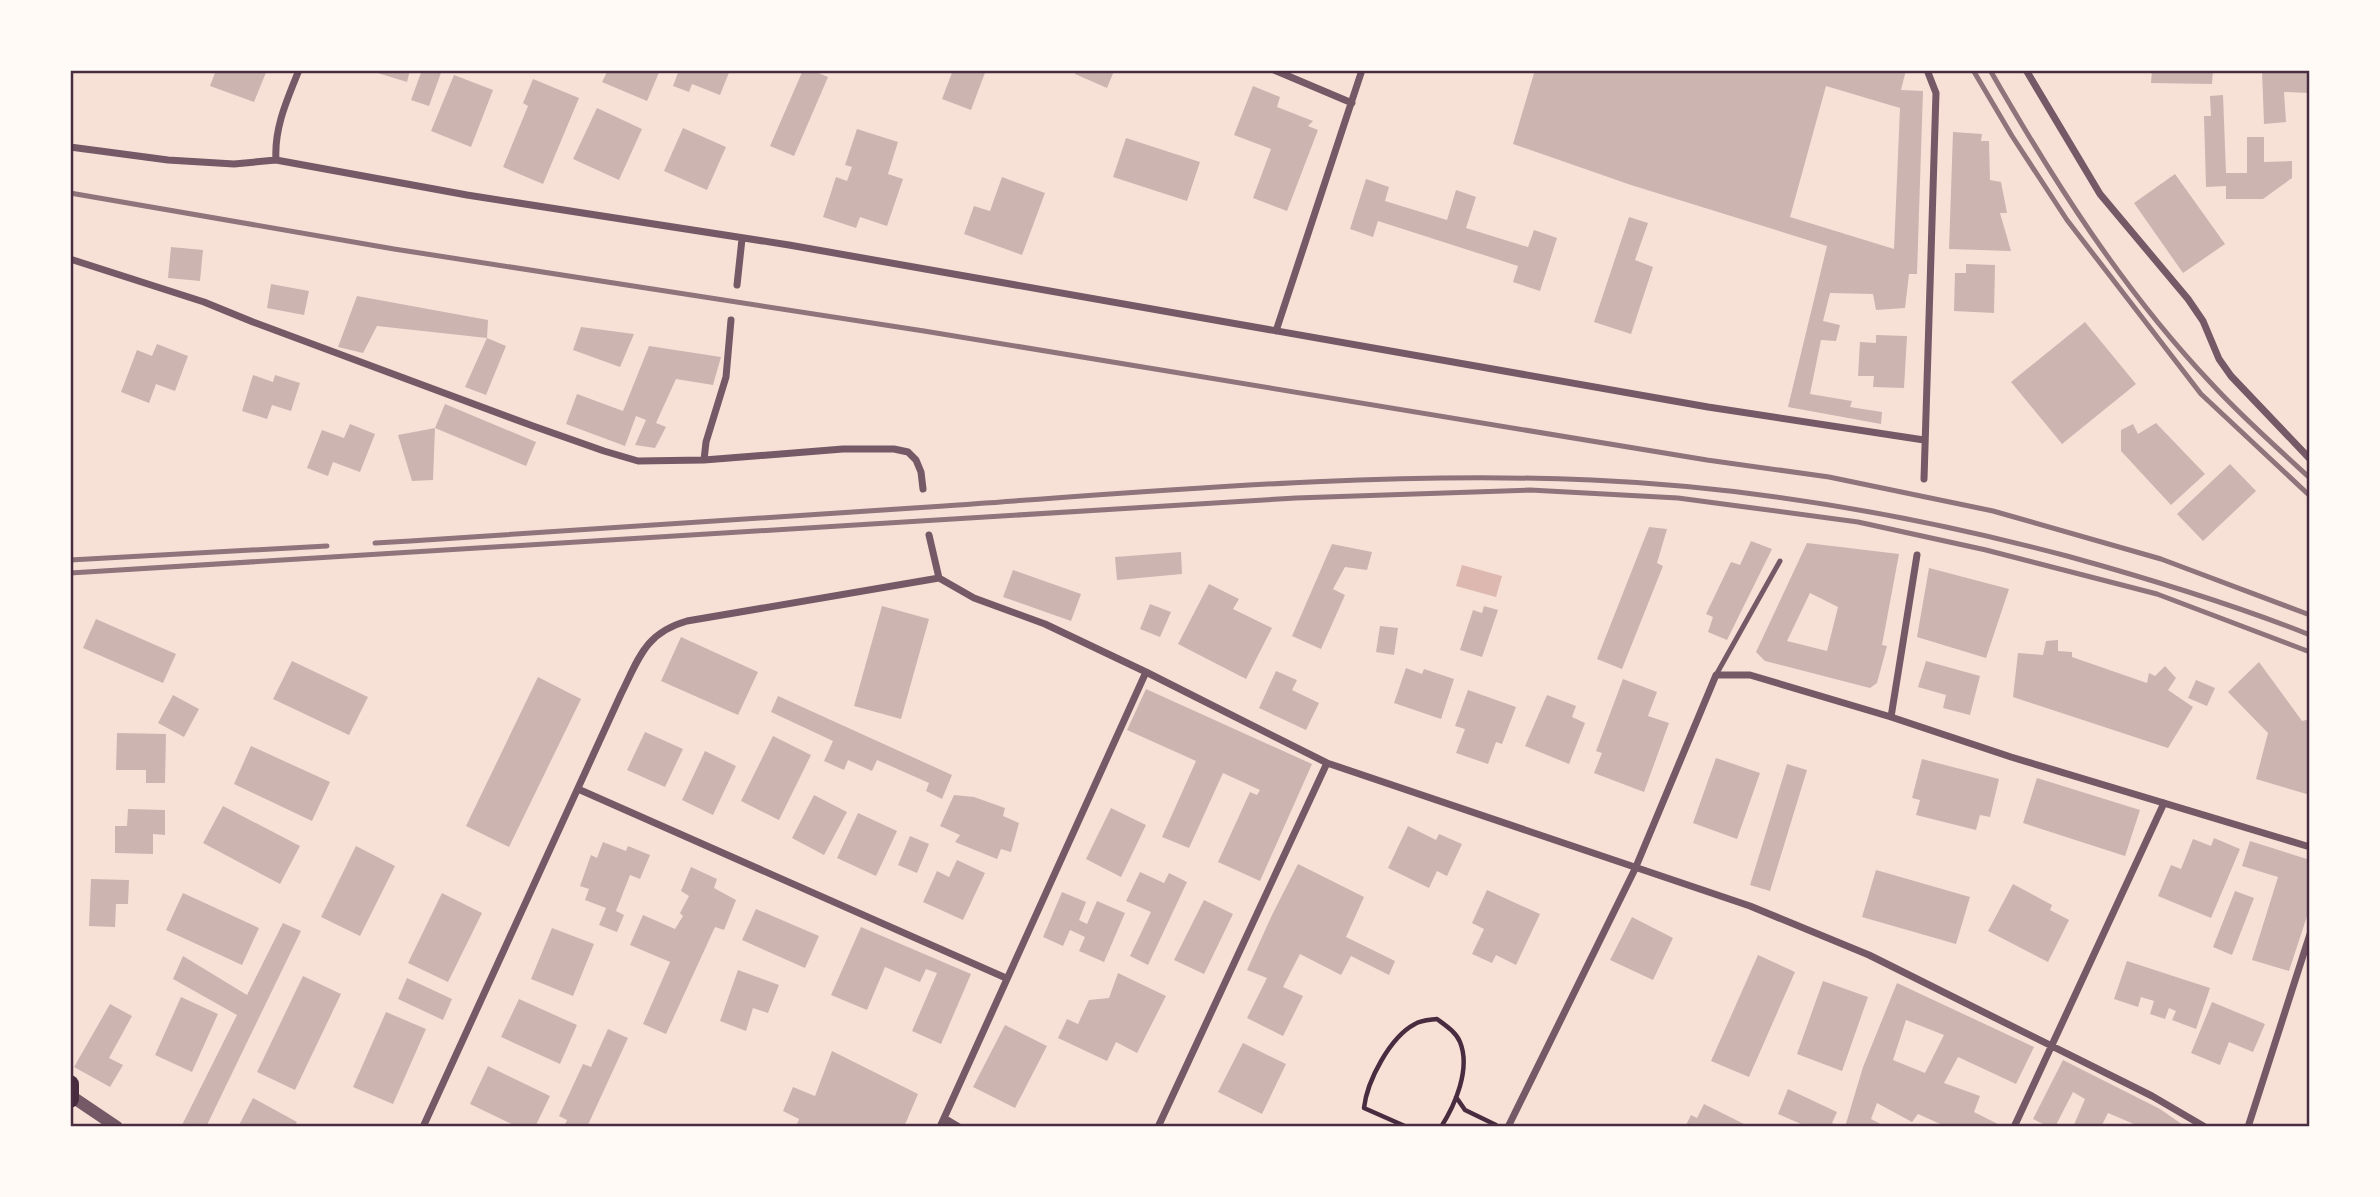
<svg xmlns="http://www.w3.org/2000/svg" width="2380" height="1197" font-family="Rubik,sans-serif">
  <rect width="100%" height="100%" fill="#f7e1d7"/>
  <path fill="#dcb8b0" d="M1462,565L1502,576L1496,597L1456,586Z"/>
  <path fill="#ccb4b1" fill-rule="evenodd" d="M216,70H267L254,102L210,86Z
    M368,70H410L407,82Z
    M422,70H442L429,106L411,100Z
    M608,70H660L647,101L602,82Z
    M679,70H730L720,95L692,84L689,92L673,86Z
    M803,70H811L828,77L794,156L770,146Z
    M953,70H986L971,110L942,99Z
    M1076,70H1112L1114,71L1107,88L1075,74Z
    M1535,70H1906L1901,90L1923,91L1917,274H1909L1905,308L1876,310L1873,294L1830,293L1823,321L1840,325L1836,341L1821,340L1810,394L1852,401L1850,407L1882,412L1881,424L1788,407L1827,246L1631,185L1513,144ZM1826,86L1900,108L1894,249L1790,217Z
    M2152,70H2213L2212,84L2151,83Z
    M2262,70H2310V93L2284,92L2286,122L2264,124Z
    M454,75L493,90L471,147L431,131Z
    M533,79L579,98L543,184L503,167L528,106L523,103Z
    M1253,86L1280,97L1277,107L1313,121L1308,126L1318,130L1287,211L1253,198L1271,149L1234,135Z
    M2223,95L2226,173H2247V137H2264V162L2292,161V178L2263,199H2226V186L2206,187L2204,116H2211L2210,96Z
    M597,108L642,129L619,180L573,159Z
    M683,128L726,147L707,190L664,171Z
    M857,129L898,142L888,174L903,179L887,226L860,217L856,228L823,217L836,177L847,181L852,167L845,165Z
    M1953,132L1982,134L1981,141H1989L1990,180L2001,182L2007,213H2000L2011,251L1949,249Z
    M1126,138L1200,162L1187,201L1113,177Z
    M2175,174L2225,244L2183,273L2134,203Z
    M1002,177L1045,193L1022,255L964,234L974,206L990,211Z
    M1366,179L1389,187L1385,201L1447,220L1456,190L1476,197L1466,228L1528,247L1534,230L1557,238L1540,291L1513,282L1518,266L1378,221L1373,237L1350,229Z
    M1629,217L1648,223L1635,260L1653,267L1631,334L1594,322Z
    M171,247L203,250L200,281L168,278Z
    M1966,264L1995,265L1994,313L1954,311L1955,273H1966Z
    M271,284L309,291L304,315L267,308Z
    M357,296L488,320L487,338L377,326L363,353L338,347Z
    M2085,322L2136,384L2062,444L2011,382Z
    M581,327L634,334L620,367L573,350Z
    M1876,335L1907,336L1904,388L1873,387L1874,376H1858L1860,342L1876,343Z
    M487,338L506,346L486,395L465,387Z
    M157,344L188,356L175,391L156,384L149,403L121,392L137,350L152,356Z
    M649,346L721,357L713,385L676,379L656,423L666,427L655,448L635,445L646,420L636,416L625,446L566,424L577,394L623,411Z
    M253,375L273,382L275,375L300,383L291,411L272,405L267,419L242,411Z
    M445,404L536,442L526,466L435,428Z
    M2156,423L2205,474L2171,505L2121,451V430L2133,424L2138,434Z
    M350,424L375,434L360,472L333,462L328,476L307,468L322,430L344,438Z
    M435,428L433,480L412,481L398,435Z
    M2230,464L2256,491L2203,541L2177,514Z
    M1649,527L1667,529L1657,563L1663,566L1622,669L1597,659Z
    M1751,541L1772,549L1727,640L1708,632L1713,617L1706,614L1731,562L1740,565Z
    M1807,543L1899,554L1882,645L1887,646L1877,683L1870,688L1765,661L1756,652ZM1810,593L1838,607L1827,651L1787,641Z
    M1332,544L1372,552L1367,570L1345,567L1333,589L1345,595L1321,649L1292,636Z
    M1181,552L1182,574L1117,580L1115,557Z
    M1929,568L2009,589L1986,658L1917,637Z
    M1013,570L1081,594L1071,621L1003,597Z
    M1209,584L1239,599L1233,609L1272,628L1246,679L1178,644Z
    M1150,604L1171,612L1160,637L1140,629Z
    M882,606L929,619L901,719L854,706Z
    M1484,606L1498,610L1482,657L1460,650L1473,610L1482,613Z
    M96,619L176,654L163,683L83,648Z
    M1380,626L1398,628L1394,655L1376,652Z
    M681,637L758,672L738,715L661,681Z
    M2058,640V651L2072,652V657L2147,683L2149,673L2155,676L2165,666L2176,678L2168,690L2193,707L2168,748L2013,697L2018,653L2043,655L2046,641Z
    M292,661L368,697L349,735L273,699Z
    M1926,661L1980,676L1970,715L1943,708L1946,695L1918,687Z
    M2259,662L2302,721L2310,719V795L2256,779L2268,733L2228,692Z
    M1406,668L1422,674L1424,669L1454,679L1441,719L1394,703Z
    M1276,671L1297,680L1292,690L1319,703L1306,730L1259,708Z
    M538,677L581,699L509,847L466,826Z
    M1623,679L1657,692L1648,716L1669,723L1644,792L1594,773L1602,753L1596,751Z
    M2196,680L2215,688L2207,706L2188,698Z
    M1146,689L1312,764L1260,881L1218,862L1250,792L1257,795L1260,790L1223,773L1189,848L1162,837L1196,761L1127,730Z
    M1468,690L1516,707L1502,744L1496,742L1488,764L1456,753L1465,729L1455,726Z
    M173,695L199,709L184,737L158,723Z
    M1547,695L1576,706L1572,717L1585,723L1569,764L1525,746Z
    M778,696L952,775L942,799L926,791L929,783L877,760L872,771L848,760L844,770L824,761L833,741L771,712Z
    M645,732L683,749L665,787L627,770Z
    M117,733L166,734L165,783H146V770H116Z
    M773,736L811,755L779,820L741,801Z
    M251,746L330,782L312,821L234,784Z
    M705,751L736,766L713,815L682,800Z
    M1716,758L1760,773L1737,839L1693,823Z
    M1922,759L1999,779L1990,817L1980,815L1976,830L1916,815L1920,800L1912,798Z
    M1787,764L1807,770L1770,891L1750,885Z
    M2037,778L2140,810L2125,856L2023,823Z
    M814,795L847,812L824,855L792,838Z
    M954,795L974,797L1005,808L1003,816L1019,823L1011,852L1001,849L997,859L955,842L960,835L940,826Z
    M223,806L300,846L280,884L203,843Z
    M1111,808L1146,825L1121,877L1086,859Z
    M128,809L165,810V835L153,834V854L115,853V826H127Z
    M858,813L897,831L876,876L837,858Z
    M1408,826L1436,840L1439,834L1462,844L1447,876L1437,871L1429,888L1388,868Z
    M910,836L929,844L917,873L898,865Z
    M2214,838L2240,849L2211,918L2158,896L2171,865L2181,869L2193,839L2211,846Z
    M2250,841L2310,860V907L2289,971L2252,960L2278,877L2242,866Z
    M603,842L626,851L628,846L650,855L640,879L630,875L616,911L624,915L617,932L599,925L606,908L585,900L589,889L580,886L591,855L597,858Z
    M356,846L395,866L360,936L321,917Z
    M957,860L985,873L963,920L923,902L937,871L949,877Z
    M1298,864L1364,897L1346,937L1395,961L1389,975L1351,956L1341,975L1300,954L1283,987L1303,996L1283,1036L1247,1018L1267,978L1247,970L1272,915Z
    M691,867L717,879L714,888L736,900L724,930L715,927L666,1034L643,1024L670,962L630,945L643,915L675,929L683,916L680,913L689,896L681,891Z
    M1876,870L1970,897L1956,944L1862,917Z
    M1140,872L1164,883L1169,873L1187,882L1148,965L1130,956L1151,912L1126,901Z
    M91,879L129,880L128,904H116L115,927L89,926Z
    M2013,884L2052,905L2050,910L2069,920L2048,962L1988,931Z
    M1487,890L1540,914L1516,965L1496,955L1492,963L1472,954L1484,929L1472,923Z
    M2235,891L2254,898L2232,955L2213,947Z
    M1062,892L1086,902L1079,920L1087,924L1097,901L1125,913L1104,962L1079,951L1085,937L1070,930L1063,946L1043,937Z
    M183,893L259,928L242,965L166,930Z
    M442,893L482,913L448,982L408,963Z
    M1204,900L1233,914L1204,974L1174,960Z
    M756,909L819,936L805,968L742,940Z
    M1632,917L1673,938L1653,980L1610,960Z
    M283,923L301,931L206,1127H181L237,1015L173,979L183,956L247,995Z
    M861,927L971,974L941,1044L912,1031L937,973L926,969L920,982L885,967L867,1010L831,995Z
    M552,928L594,944L573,996L531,979Z
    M1758,955L1795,972L1749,1077L1711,1061Z
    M2127,961L2210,988L2196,1029L2172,1020L2176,1011L2169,1008L2165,1019L2150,1014L2154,1001L2141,997L2138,1007L2114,999Z
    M738,970L779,985L768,1013L753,1008L746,1031L720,1021Z
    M1118,973L1166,996L1137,1053L1116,1042L1107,1061L1058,1038L1067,1019L1078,1024L1089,1000L1109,998Z
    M303,976L341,994L295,1090L257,1072Z
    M407,978L452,999L443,1020L398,999Z
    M1823,981L1868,997L1842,1071L1797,1054Z
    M1897,983L2034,1047L2016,1084L1958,1057L1944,1083L1980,1096L1974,1112L1998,1124L1996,1127H1947L1918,1114L1912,1122L1877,1103L1871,1119L1886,1127H1845L1863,1067ZM1906,1020L1944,1035L1925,1073L1893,1060Z
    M181,997L218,1014L192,1072L155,1055Z
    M519,999L577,1025L560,1064L501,1037Z
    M2212,1002L2265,1024L2253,1052L2229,1042L2220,1065L2191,1053Z
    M110,1004L132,1016L109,1058L123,1065L110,1087L74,1067Z
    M386,1012L426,1029L393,1104L353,1087Z
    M1005,1025L1047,1046L1015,1108L973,1087Z
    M608,1029L628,1038L587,1127H564L567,1120L559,1116L583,1064L591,1067Z
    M1243,1043L1286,1064L1262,1114L1218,1092Z
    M832,1051L918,1094L904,1127H796L799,1119L783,1111L793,1087L815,1096Z
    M2063,1060L2160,1109L2186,1127H2141L2108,1113L2101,1127H2073L2085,1099L2073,1092L2055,1127H2049L2033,1119Z
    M488,1066L550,1096L535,1127H518L470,1104Z
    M1788,1089L1837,1112L1832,1123L1840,1127H1808L1778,1114Z
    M253,1098L297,1122L294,1127H238Z
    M1704,1104L1750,1127H1685L1691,1115L1697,1118Z"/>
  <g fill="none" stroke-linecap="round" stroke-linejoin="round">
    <path stroke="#4a2c40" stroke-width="4.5" d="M1456,1097L1465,1110L1496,1125
      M1407,1127L1364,1108C1367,1081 1390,1037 1415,1024C1421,1020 1430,1020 1437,1019C1445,1025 1456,1032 1460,1042C1471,1069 1455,1105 1441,1127"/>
    <path stroke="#755966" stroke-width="5" d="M1716,675L1780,561"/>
    <path stroke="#755966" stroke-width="7" d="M1274,70L1352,103
      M2026,70L2100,194L2188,299L2203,321L2219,359L2231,376L2310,459
      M70,147L168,160L234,164L276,160L467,195L789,245L1708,407L1924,440
      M276,160C274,128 287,100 299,70
      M70,259L204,302L253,322L533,426L604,451L638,461L704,460L843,449H894L908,452L916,460L921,472L923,489
      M737,285L742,239
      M1276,331L1362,70
      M704,460L706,442L726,377L731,320
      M1924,479L1936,93L1927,70
      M929,535L939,578
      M1891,717L1917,555
      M578,789L1006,978
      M944,1118L959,1127
      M423,1127L621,694C639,658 645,633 687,621L939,578L974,598L1045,624L1146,672L1327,763L1750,906L1869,955L2152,1096L2205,1127
      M940,1127L1146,672
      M1158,1127L1327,763
      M1508,1127L1635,869L1716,675H1750L1891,717L2011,757L2310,847
      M2014,1127L2164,803
      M2248,1127L2310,934"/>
    <path stroke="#755966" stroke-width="12" d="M71,1096L117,1127"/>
    <path stroke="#4a2c40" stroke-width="18" d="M70,1084V1099"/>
    <path stroke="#8f747c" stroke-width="5" d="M1973,70L2012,136L2067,220L2201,394L2310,496
      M1990,70C2053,180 2123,290 2210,382C2241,416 2276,447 2310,478
      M70,193L394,249L924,331L1707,460L1829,477L1993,511L2161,559L2310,615
      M375,543C565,532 755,520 944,506C1160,491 1377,471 1592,480C1753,487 1912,515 2067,556C2150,579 2230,603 2310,635
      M70,560L327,546
      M70,573L1296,498L1530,490L1678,498L1858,522L1986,550L2157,594L2310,652"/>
  </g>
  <rect width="2380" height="1197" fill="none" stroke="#fffaf5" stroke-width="144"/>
  <rect x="72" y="72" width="2236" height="1053" fill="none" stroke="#4a2c40" stroke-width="2.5"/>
</svg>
